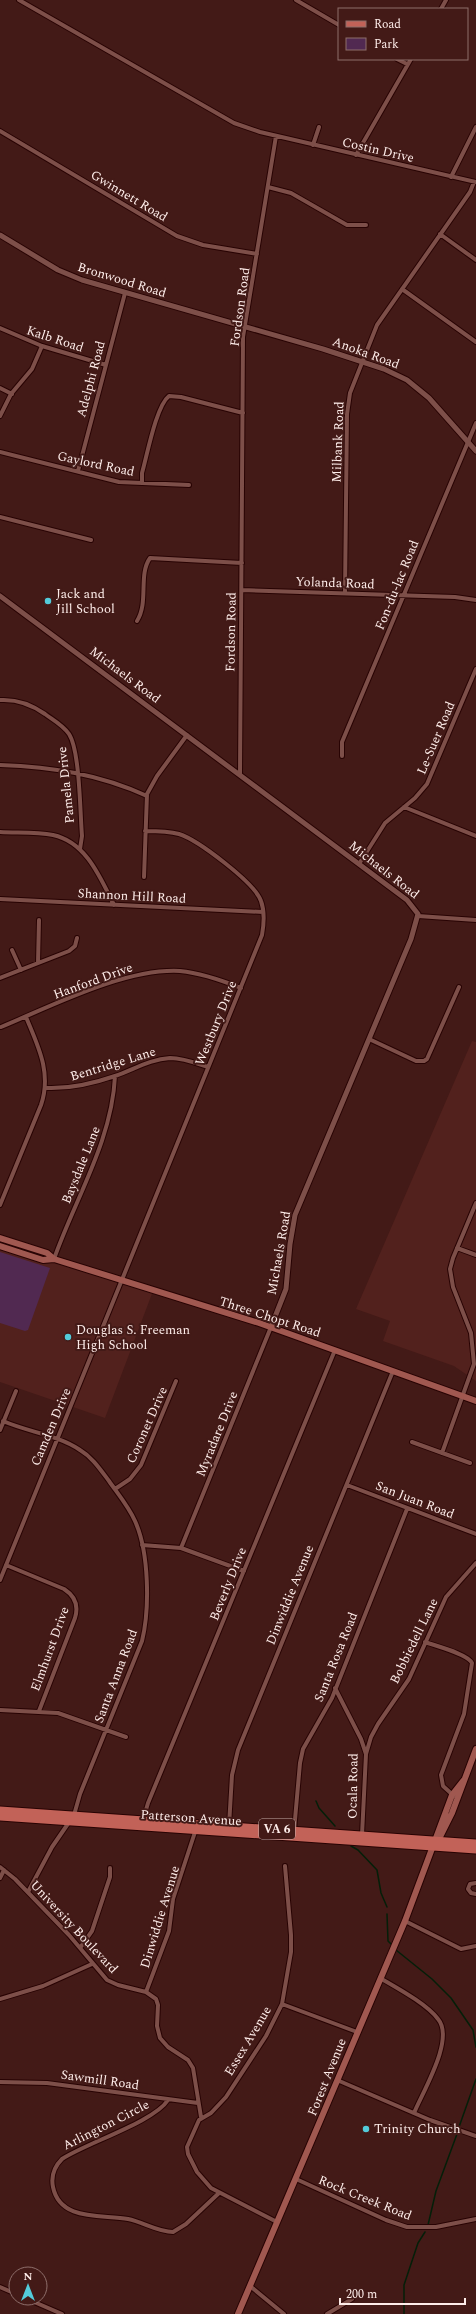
<svg xmlns="http://www.w3.org/2000/svg" width="476" height="2314" font-family="Spectral,serif">
  <rect width="100%" height="100%" fill="#431a17"/>
  <path fill="#52211d" d="M472,1041L476,1042V1381L454,1366L383,1341L390,1321L356,1309Z
    M0,1242L153,1291L105,1418L0,1382Z"/>
  <path fill="#512951" d="M0,1252L50,1268L28,1330L25,1331L0,1323Z"/>
  <g fill="none" stroke-linecap="round" stroke-linejoin="round">
    <path stroke="#041f09" stroke-width="1.5" d="M316,1801L319,1808L335,1826
      M351,1846L358,1850L377,1870L381,1893L387,1907
      M387,1914L388,1941L391,1944
      M396,1950L432,1979L451,1998L473,2030L476,2047
      M459,2127L476,2079
      M428,2225L436,2191L457,2134
      M404,2314V2285L418,2243L425,2232"/>
    <g stroke="#280303" stroke-width="6">
      <path id="minor" d="M19,0L234,123L260,132L476,182
        M296,0L339,25
        M441,9L446,0
        M397,59L407,64
        M0,131L177,236L203,245L257,254
        M313,145L319,127
        M356,155L411,59
        M451,177L476,127
        M268,187L291,193L347,225H366
        M440,234L476,260
        M402,289L476,342
        M0,328L42,346L106,365
        M0,388L12,394
        M0,416L11,394L32,369L42,346
        M0,452L119,482L189,485
        M78,471L125,293
        M142,483V473C147,456 156,406 169,396L181,397L243,413
        M0,517L91,540
        M242,590L455,597L476,600
        M345,593L347,414L350,393L377,325L470,192L474,182
        M137,621C149,602 138,575 150,558L242,563
        M0,700C17,699 31,704 45,714C53,720 63,725 69,734C80,751 80,813 82,836L80,849
        M342,756V742L476,423
        M0,765C52,767 99,774 147,796
        M240,775L243,337L276,136
        M404,807L476,836
        M0,832C17,833 36,832 53,835C86,842 100,877 114,905
        M359,864L385,823L415,798L427,784L476,669
        M144,877L147,794L157,776L187,735
        M0,899L263,912
        M418,916L476,920
        M12,950L21,970
        M38,963L39,920
        M0,978L69,951L75,946L77,938
        M1,1027C52,1006 125,968 180,971C201,973 221,980 241,988
        M369,1039L416,1061H424L427,1059L459,987
        M46,1088C70,1089 92,1084 115,1076C133,1070 150,1059 170,1058C183,1058 196,1063 208,1067
        M0,1205L41,1105C52,1073 38,1046 26,1017
        M457,1248L476,1255
        M54,1259C75,1199 112,1141 115,1076
        M3,1421C28,1432 58,1435 80,1450C92,1457 100,1469 109,1481C118,1494 129,1507 135,1521C149,1552 150,1608 142,1641L80,1794L74,1815L52,1847L28,1892
        M0,1430L16,1391
        M412,1442L470,1463
        M442,1453L474,1364L471,1333L453,1287L450,1269L453,1258L476,1203
        M347,1485L476,1534
        M115,1489L130,1479L141,1465L176,1381
        M142,1545L181,1548L244,1571
        M181,1548L271,1327
        M6,1565L64,1589C75,1596 79,1605 75,1618L39,1711
        M0,1580L262,935C264,924 265,912 261,901C255,883 198,840 179,834C168,831 156,831 145,831
        M425,1642C436,1646 468,1654 472,1663L464,1714L441,1775L443,1786L454,1796
        M335,1688L361,1739L366,1754L362,1835
        M0,1710L58,1713L126,1737
        M366,1754L371,1737L378,1724L409,1679L446,1597L476,1563
        M143,1820L148,1803L335,1350
        M229,1826L232,1775L238,1750L393,1371
        M294,1831L300,1763L303,1749L332,1698L407,1509
        M0,1867L15,1879L69,1935L107,1980L118,1985L146,1992L156,1999L158,2005L157,2026L160,2038L168,2047L188,2060L193,2068L201,2117
        M0,1878L4,1870
        M476,1883L470,1884L468,1889L471,1893L476,1894
        M405,1921L461,1949L476,1946
        M80,1948L92,1931L110,1877V1868
        M380,1978C397,1988 427,2004 438,2019C455,2039 423,2091 414,2113
        M146,1992L169,1931L173,1899L196,1829
        M0,1999L43,1986L92,1964
        M282,2004L357,2032
        M337,2080L430,2120L476,2136
        M0,2082L47,2083L198,2103
        M168,2100C154,2122 86,2143 62,2159C54,2167 51,2177 53,2187C60,2222 103,2214 128,2219C143,2222 158,2232 173,2232L186,2224L219,2193
        M296,2179L386,2220L407,2227H436L476,2219
        M277,2222L211,2188L197,2172L188,2154L187,2147L199,2120L211,2113L226,2097L266,2036L282,2004L291,1952V1935L285,1866
        M250,2286L284,2314
        M0,2287L16,2294
        M25,2298L62,2314
        M327,2314L352,2299"/>
    </g>
    <g stroke="#280303" stroke-width="7">
      <path id="tertiary" d="M0,235L58,270L82,280L323,349L384,369L407,380L429,398L476,451
        M0,596L407,900L418,914L411,939L295,1215L290,1244L286,1289L271,1327"/>
    </g>
    <g stroke="#280303" stroke-width="8">
      <path id="secondary" d="M0,1238L47,1253L54,1259
        M0,1246L43,1260L54,1259L259,1323L476,1401
        M437,1843L452,1813L476,1749
        M238,2314L405,1921L452,1795L463,1781"/>
    </g>
    <g stroke="#280303" stroke-width="9">
      <path id="primary" d="M0,1810L476,1843
        M0,1817L476,1850"/>
    </g>
    <use href="#minor" stroke="#7d4f49" stroke-width="4"/>
    <use href="#tertiary" stroke="#7d4f49" stroke-width="5"/>
    <use href="#secondary" stroke="#a05850" stroke-width="6"/>
    <use href="#primary" stroke="#c26258" stroke-width="7"/>
  </g>
  <g fill="#53cbda" stroke="#431a17" stroke-width="1.5">
    <circle cx="48" cy="601" r="4"/>
    <circle cx="68" cy="1337" r="4"/>
    <circle cx="366" cy="2129" r="4"/>
  </g>
  <g text-anchor="middle" dominant-baseline="central" stroke-width="4" stroke-linejoin="round" paint-order="stroke">
    <rect fill="#431a17" stroke="#c6aeab" stroke-width="1" x="259" y="1819" width="36" height="20" rx="3"/>
    <g font-size="12" font-weight="bold" fill="#feedea">
      <text x="277" y="1829">VA 6</text>
    </g>
    <g font-size="13" fill="#feedea" stroke="#431a17">
      <text transform="translate(378 150) rotate(13)">Costin Drive</text>
      <text transform="translate(129 196) rotate(31)">Gwinnett Road</text>
      <text transform="translate(122 280) rotate(17)">Bronwood Road</text>
      <text transform="translate(240 307) rotate(-82)">Fordson Road</text>
      <text transform="translate(55 339) rotate(18)">Kalb Road</text>
      <text transform="translate(366 353) rotate(20)">Anoka Road</text>
      <text transform="translate(91 379) rotate(-75)">Adelphi Road</text>
      <text transform="translate(338 442) rotate(-88)">Milbank Road</text>
      <text transform="translate(96 464) rotate(12)">Gaylord Road</text>
      <text transform="translate(335 583) rotate(2)">Yolanda Road</text>
      <text transform="translate(397 585) rotate(-68)">Fon-du-lac Road</text>
      <text transform="translate(231 632) rotate(-89)">Fordson Road</text>
      <text transform="translate(125 675) rotate(37)">Michaels Road</text>
      <text transform="translate(436 738) rotate(-67)">Le-Suer Road</text>
      <text transform="translate(66 785) rotate(-96)">Pamela Drive</text>
      <text transform="translate(384 870) rotate(38)">Michaels Road</text>
      <text transform="translate(132 896) rotate(3)">Shannon Hill Road</text>
      <text transform="translate(93 981) rotate(-20)">Hanford Drive</text>
      <text transform="translate(216 1023) rotate(-68)">Westbury Drive</text>
      <text transform="translate(113 1064) rotate(-17)">Bentridge Lane</text>
      <text transform="translate(81 1165) rotate(-68)">Baysdale Lane</text>
      <text transform="translate(279 1253) rotate(-80)">Michaels Road</text>
      <text transform="translate(270 1317) rotate(18)">Three Chopt Road</text>
      <text transform="translate(147 1425) rotate(-66)">Coronet Drive</text>
      <text transform="translate(51 1427) rotate(-67)">Camden Drive</text>
      <text transform="translate(217 1434) rotate(-68)">Myradare Drive</text>
      <text transform="translate(415 1500) rotate(21)">San Juan Road</text>
      <text transform="translate(228 1584) rotate(-68)">Beverly Drive</text>
      <text transform="translate(290 1595) rotate(-68)">Dinwiddie Avenue</text>
      <text transform="translate(414 1641) rotate(-64)">Bobbiedell Lane</text>
      <text transform="translate(50 1649) rotate(-70)">Elmhurst Drive</text>
      <text transform="translate(336 1657) rotate(-68)">Santa Rosa Road</text>
      <text transform="translate(116 1676) rotate(-69)">Santa Anna Road</text>
      <text transform="translate(353 1786) rotate(-89)">Ocala Road</text>
      <text transform="translate(191 1818) rotate(4)">Patterson Avenue</text>
      <text transform="translate(160 1917) rotate(-73)">Dinwiddie Avenue</text>
      <text transform="translate(74 1927) rotate(47)">University Boulevard</text>
      <text transform="translate(248 2041) rotate(-59)">Essex Avenue</text>
      <text transform="translate(327 2077) rotate(-68)">Forest Avenue</text>
      <text transform="translate(100 2080) rotate(8)">Sawmill Road</text>
      <text transform="translate(106 2125) rotate(-27)">Arlington Circle</text>
      <text transform="translate(365 2198) rotate(22)">Rock Creek Road</text>
    </g>
    <g font-size="13" fill="#feedea" stroke="#431a17" text-anchor="start">
      <text x="56" y="594">Jack and<tspan x="56" dy="15">Jill School</tspan></text>
      <text x="76" y="1330">Douglas S. Freeman<tspan x="76" dy="15">High School</tspan></text>
      <text x="374" y="2129">Trinity Church</text>
    </g>
  </g>
  <rect x="338" y="8" width="130" height="52" fill="#431a17" stroke="#8e6e6b"/>
  <rect x="346" y="21" width="20" height="6" fill="#c26258" stroke="#8e6e6b"/>
  <text x="374" y="28" font-size="12" fill="#feedea">Road</text>
  <rect x="346" y="38" width="20" height="12" fill="#512951" stroke="#8e6e6b"/>
  <text x="374" y="48" font-size="12" fill="#feedea">Park</text>
  <g transform="translate(28 2286)"><circle r="19" fill="#431a17" stroke="#8e6e6b"/>
  <path d="M0-3L7 15L0 10L-7 15Z" fill="#53cbda"/>
  <text y="-6" font-size="11" font-weight="bold" text-anchor="middle" fill="#feedea">N</text>
  </g>
  <path d="M340 2298v6h125v-6" fill="none" stroke="#feedea" stroke-width="2"/>
  <text x="346" y="2298" font-size="12" fill="#feedea" stroke="#431a17" stroke-width="3" paint-order="stroke">200 m</text>
</svg>
